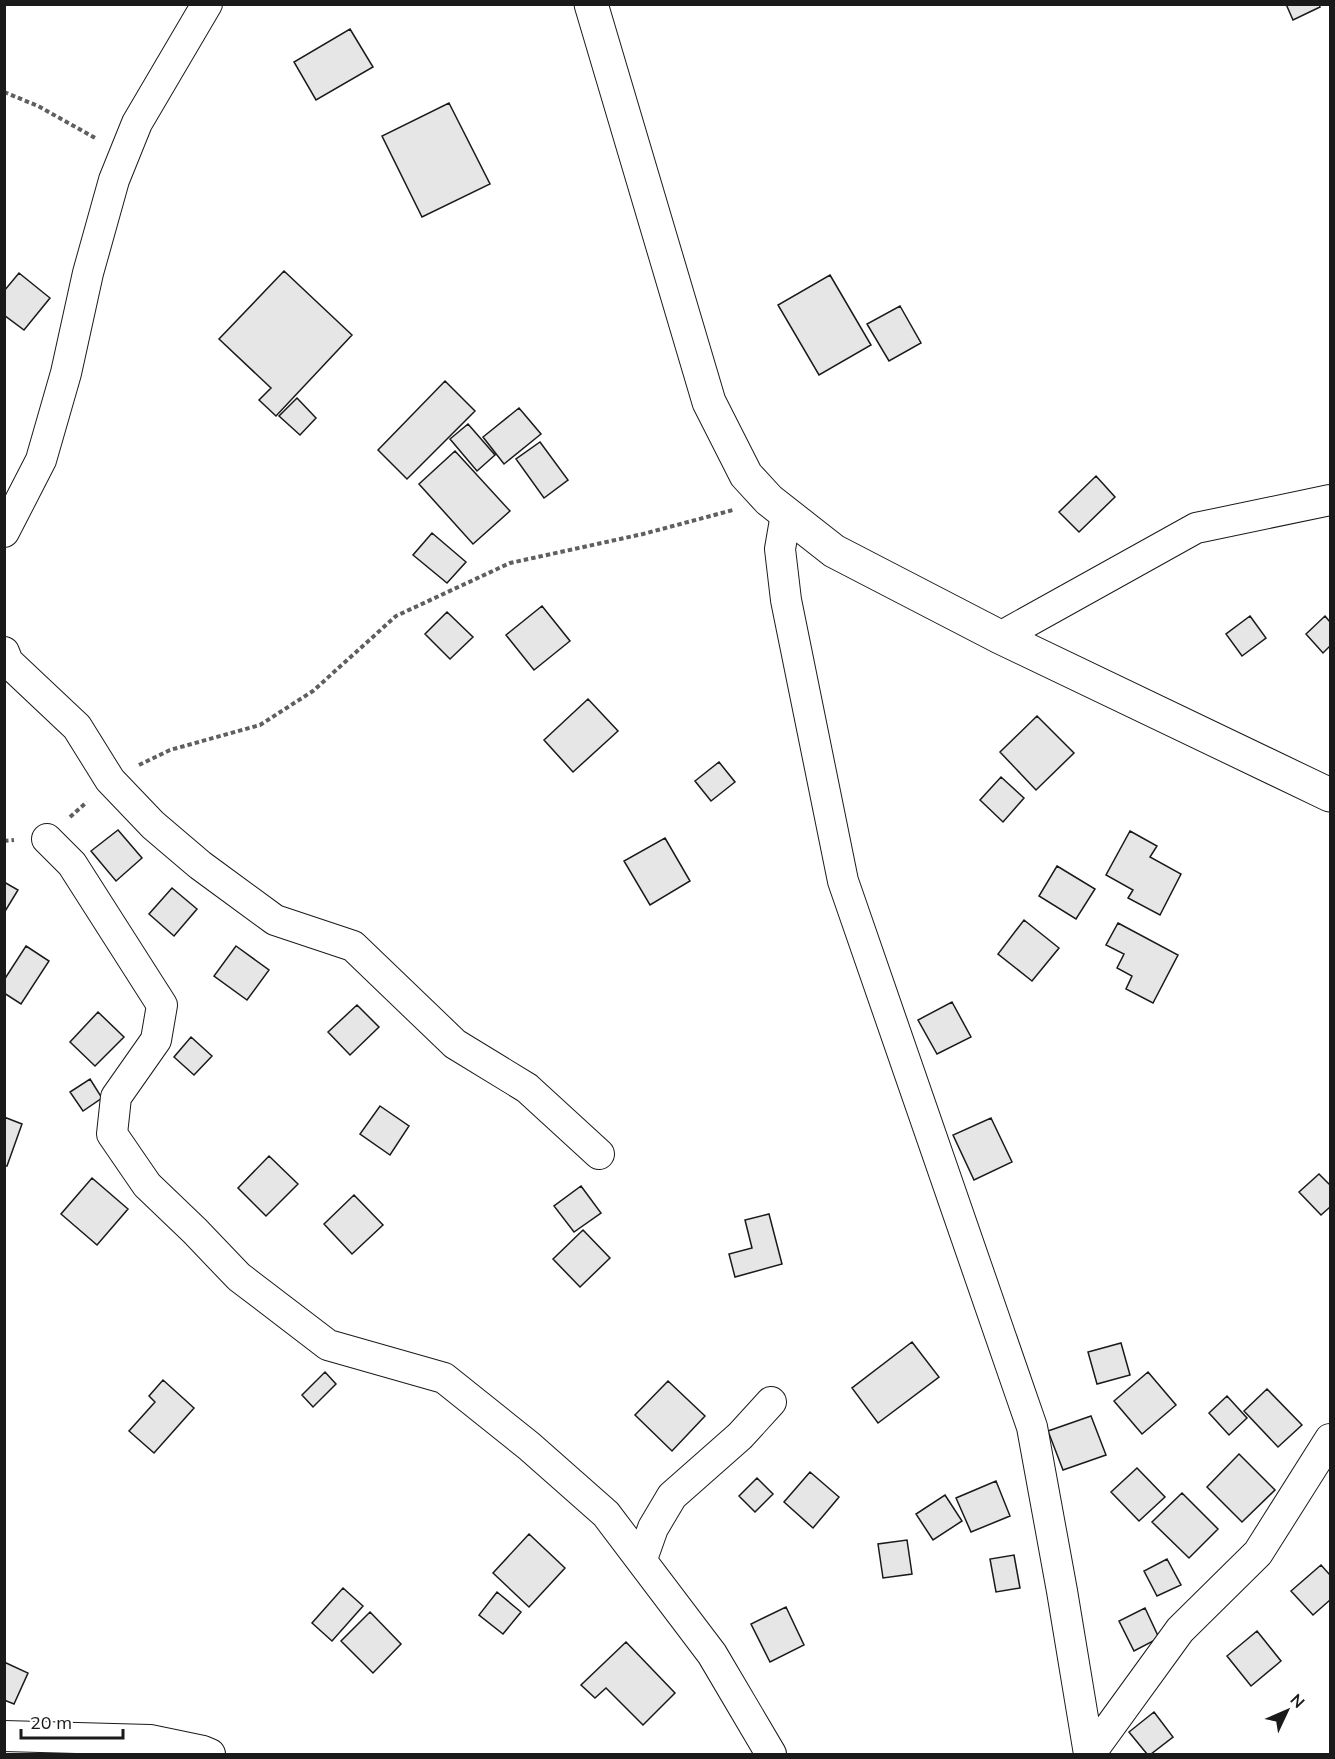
<svg xmlns="http://www.w3.org/2000/svg" width="1335" height="1759" font-family="Mulish,sans-serif">
  <rect width="100%" height="100%" fill="#fff"/>
  <path fill="#e6e6e6" stroke="#1a1a1a" stroke-width="1.5" d="M1286,4H1319L1320,7L1293,20Z
    M350,29L373,67L316,100L294,62Z
    M449,103L490,184L422,217L382,136Z
    M284,271L352,335L276,416L259,400L271,388L219,339Z
    M19,273L50,298L24,330L4,315V291Z
    M830,275L871,345L819,375L778,305Z
    M900,306L921,343L889,361L867,324Z
    M445,381L475,411L407,479L378,450Z
    M297,398L316,418L300,435L279,416Z
    M519,408L541,434L504,464L483,437Z
    M468,424L495,455L477,471L450,439Z
    M540,442L568,480L544,498L516,459Z
    M455,451L510,511L473,544L419,484Z
    M1096,476L1115,497L1079,532L1059,512Z
    M432,533L466,562L447,583L413,555Z
    M542,606L570,641L534,670L506,635Z
    M447,612L473,637L450,659L425,634Z
    M1250,616L1266,638L1242,656L1226,634Z
    M1325,616L1330,622V646L1323,653L1306,634Z
    M588,699L618,731L573,772L544,740Z
    M1037,716L1074,753L1036,790L1000,752Z
    M719,762L735,782L711,801L695,781Z
    M1001,777L1024,798L1003,822L980,800Z
    M118,830L142,858L116,881L91,851Z
    M1130,831L1157,846L1150,857L1181,874L1160,915L1128,898L1133,890L1106,875Z
    M665,838L690,881L650,905L624,861Z
    M1057,866L1095,889L1076,919L1039,896Z
    M4,882L18,890L4,913Z
    M172,888L197,909L174,936L149,914Z
    M1024,920L1059,948L1032,981L998,954Z
    M1118,923L1178,955L1153,1003L1126,989L1132,976L1117,968L1124,954L1106,945Z
    M26,946L49,961L21,1004L4,993V980Z
    M236,946L269,970L247,1000L214,976Z
    M952,1002L971,1037L937,1054L918,1020Z
    M357,1005L379,1027L350,1055L328,1032Z
    M98,1012L124,1037L95,1066L70,1042Z
    M191,1037L212,1056L194,1075L174,1057Z
    M90,1079L102,1098L83,1111L70,1092Z
    M380,1106L409,1126L390,1155L360,1134Z
    M4,1117L22,1124L7,1166H4Z
    M991,1118L1012,1162L974,1180L953,1135Z
    M269,1156L298,1184L266,1216L238,1188Z
    M1319,1174L1330,1185V1207L1321,1215L1299,1192Z
    M92,1178L128,1209L97,1245L61,1214Z
    M581,1186L601,1213L574,1232L554,1206Z
    M354,1195L383,1225L352,1254L324,1224Z
    M769,1214L782,1264L735,1277L729,1254L752,1248L745,1220Z
    M583,1230L610,1258L580,1287L553,1259Z
    M912,1342L939,1377L878,1423L852,1388Z
    M1121,1343L1130,1375L1097,1384L1088,1352Z
    M325,1372L336,1384L313,1407L302,1395Z
    M1148,1372L1176,1405L1142,1434L1114,1401Z
    M163,1380L194,1408L154,1453L129,1431L155,1402L149,1396Z
    M668,1381L705,1416L672,1451L635,1415Z
    M1267,1389L1302,1425L1278,1447L1244,1411Z
    M1227,1396L1247,1418L1229,1435L1209,1413Z
    M1091,1416L1106,1455L1063,1470L1048,1431Z
    M1239,1454L1275,1490L1242,1522L1207,1487Z
    M1137,1468L1165,1497L1139,1521L1111,1492Z
    M810,1472L839,1497L813,1528L784,1502Z
    M757,1478L773,1494L755,1512L739,1496Z
    M996,1481L1010,1516L971,1532L956,1498Z
    M1182,1493L1218,1529L1189,1558L1152,1522Z
    M945,1495L962,1521L933,1540L916,1514Z
    M529,1534L565,1568L529,1607L493,1573Z
    M907,1540L912,1574L883,1578L878,1544Z
    M1014,1555L1020,1588L996,1592L990,1559Z
    M1167,1559L1181,1585L1157,1596L1144,1571Z
    M1321,1565L1330,1575V1600L1313,1615L1291,1591Z
    M343,1588L363,1606L332,1641L312,1623Z
    M497,1592L521,1612L503,1634L479,1615Z
    M786,1607L804,1645L770,1662L751,1624Z
    M1145,1608L1159,1638L1134,1651L1119,1621Z
    M370,1612L401,1644L373,1673L341,1641Z
    M1257,1631L1281,1661L1251,1686L1227,1656Z
    M626,1642L675,1693L643,1725L606,1688L595,1698L581,1685Z
    M4,1662L28,1673L14,1704L4,1700Z
    M1154,1712L1173,1737L1151,1754H1147L1129,1732Z"/>
  <g fill="none" stroke-linecap="round" stroke-linejoin="round">
    <g stroke="#1a1a1a" stroke-width="32">
      <path id="street" d="M786,514L780,549L786,600L843,881L1032,1427L1062,1591L1089,1754
        M4,532L41,460L66,373L88,273L114,180L137,123L207,4
        M1000,637L1196,528L1330,500
        M4,652L8,662L77,727L110,780L153,825L200,865L275,920L353,946L455,1044L527,1088L599,1154
        M47,839L72,864L162,1005L156,1040L116,1097L112,1134L147,1185L195,1231L239,1277L328,1345L444,1378L529,1446L606,1514L712,1654L771,1754
        M642,1559L653,1528L672,1496L740,1436L771,1402
        M4,1736L150,1740L203,1751L210,1754
        M1090,1754L1180,1630L1258,1553L1330,1439"/>
    </g>
    <g stroke="#1a1a1a" stroke-width="35">
      <path id="secondary" d="M591,4L709,402L746,475L769,500L834,551L1000,637L1330,795"/>
    </g>
    <path stroke="#5f5f5f" stroke-width="4" stroke-dasharray="4.5 3" stroke-linecap="butt" d="M4,92L38,106L97,139
      M139,765L170,750L260,725L313,691L396,616L510,563L643,534L733,510
      M70,817L87,802
      M4,841L14,840"/>
    <use href="#street" stroke="#fff" stroke-width="30"/>
    <use href="#secondary" stroke="#fff" stroke-width="33"/>
  </g>
  <rect width="1335" height="1759" fill="none" stroke="#1a1a1a" stroke-width="12"/>
  <g transform="translate(1287 1711) rotate(46)" stroke="#ffffff" stroke-width="4.5" paint-order="stroke">
  <path d="M0-4.5L10 22L0 15L-10 22Z" fill="#1a1a1a"/>
  <text y="-9" font-size="16" font-weight="bold" text-anchor="middle" fill="#1a1a1a">N</text>
  </g>
  <path d="M21 1729v9h102v-9" fill="none" stroke="#1a1a1a" stroke-width="3"/>
  <text x="30" y="1729" font-size="18" fill="#1a1a1a" stroke="#ffffff" stroke-width="4.5" paint-order="stroke">20 m</text>
</svg>
